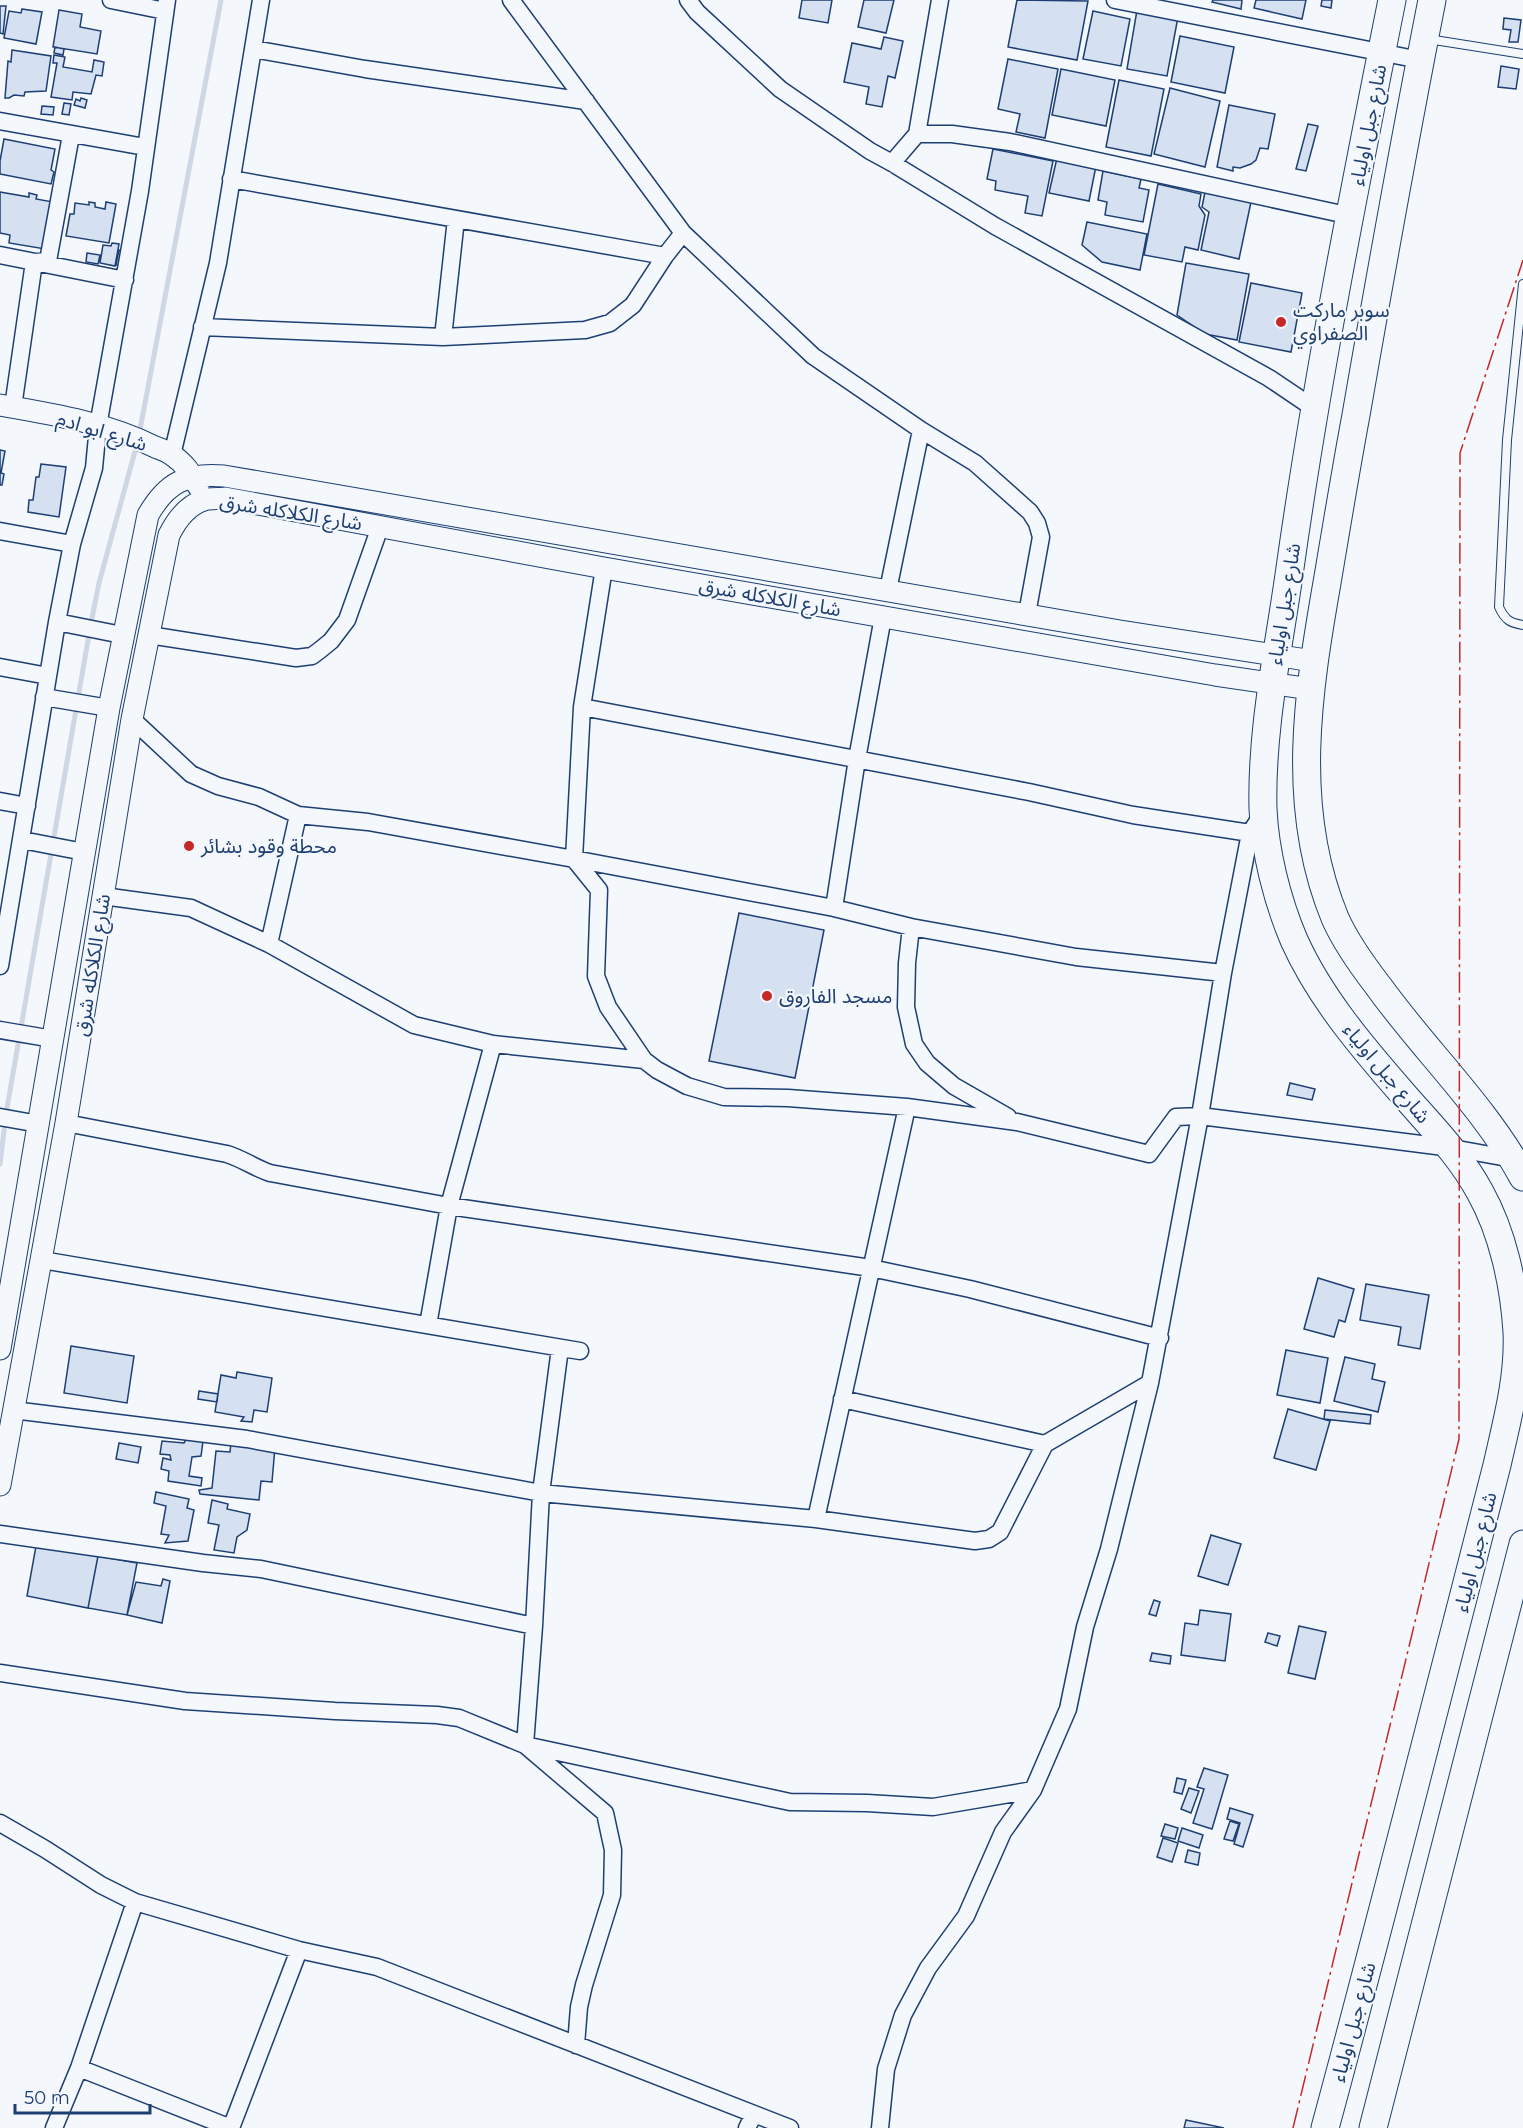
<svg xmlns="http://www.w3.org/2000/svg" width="1523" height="2128" font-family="Montserrat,'Noto Sans Arabic',sans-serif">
  <rect width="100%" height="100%" fill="#f4f7fb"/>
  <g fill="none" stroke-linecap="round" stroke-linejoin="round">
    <path stroke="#cfd7e4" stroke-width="5" d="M139,435L221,0
      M0,1164L6,1114L91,623L99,583L137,444"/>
  </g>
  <path fill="#d5e0f0" stroke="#1d3f73" stroke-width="1.5" d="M802,0H832L828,23L799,18Z
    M864,0H894L886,33L858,27Z
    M1017,0L1088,1L1077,60L1008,47Z
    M1213,0H1242L1241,9L1212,2Z
    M1256,0H1306L1302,19L1254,8Z
    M1322,0H1332L1331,8L1321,6Z
    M0,6H6L3,34L0,33Z
    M22,9L42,12L36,44L4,38L9,11L21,13Z
    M59,10L82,14L80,27L101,31L97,54L53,47Z
    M1137,10L1178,17L1167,76L1127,69Z
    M1093,11L1130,19L1121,66L1083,59Z
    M1504,18L1521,20L1518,42H1509L1511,30L1503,29Z
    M1180,36L1234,47L1225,93L1171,82Z
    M884,37L903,41L895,78L888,76L882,107L866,104L869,87L844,82L852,43L881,49Z
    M55,47L64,49L63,55L54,53Z
    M12,50L51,56L46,91L25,92L24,96L14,95L9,98H5L8,61L11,62Z
    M54,55L65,57L63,67L92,72L94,60L104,62L102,76L96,75L91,94L73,92L72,100L51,97L57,63H53Z
    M1008,59L1058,69L1045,138L1016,132L1020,114L998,109Z
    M1501,66L1519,69L1516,89L1498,87Z
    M1061,69L1115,80L1106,126L1052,115Z
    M1119,80L1164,89L1151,156L1106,147Z
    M1170,88L1220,101L1205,167L1154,154Z
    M81,98L87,100L85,108L74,105L76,99L80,101Z
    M64,103L71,104L69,115L62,114Z
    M1229,105L1275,114L1268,149L1260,148L1256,160L1251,164L1240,168L1233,167V171L1217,167Z
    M42,106L54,107L53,115L41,114Z
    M1308,124L1318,126L1306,171L1296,169Z
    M4,139L55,149L51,170L54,172L51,184L0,174V161Z
    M993,149L1053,161L1042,216L1025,213L1028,196L995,190L996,181L987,179Z
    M1057,158L1096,166L1089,201L1049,193Z
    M1103,171L1141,179L1139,188L1149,190L1143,222L1105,215L1107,202L1098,200Z
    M1158,184L1201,194L1199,206L1205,215L1198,250L1185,247L1182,262L1144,255Z
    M0,192L29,197V193L37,195L36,199L53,202L45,249L9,243L10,235L0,233Z
    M1205,192L1251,202L1239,259L1201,250L1209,212L1202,207Z
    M89,202L95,203V207L105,209L106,202L116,204L109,243L66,236L70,214H74L75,203L89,205Z
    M1087,222L1147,234L1140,270L1102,262L1082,245Z
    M112,243L119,244L115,266L100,263L103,245L111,246Z
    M119,250L125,252L122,266L116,265Z
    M87,253L100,255L98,264L86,262Z
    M1186,263L1249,274L1237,340L1205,334L1177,315Z
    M1251,283L1302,293L1291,352L1239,342Z
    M0,450L5,451L1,473L4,474L2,485H0Z
    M41,464L66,467L59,517L28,512L29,500H33L36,477H39Z
    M739,913L824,930L795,1078L709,1061Z
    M1290,1083L1315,1089L1312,1100L1287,1095Z
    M1318,1278L1354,1289L1345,1322L1339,1320L1334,1337L1304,1329Z
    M1366,1284L1429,1295L1420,1349L1398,1345L1401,1327L1360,1320Z
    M71,1346L134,1356L127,1403L64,1393Z
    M1286,1350L1328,1358L1320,1403L1277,1395Z
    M1345,1357L1375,1364L1372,1379L1385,1382L1378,1412L1334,1401Z
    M237,1372L272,1378L267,1412L254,1410L252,1422L241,1421L244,1417L215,1412L221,1375L236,1378Z
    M199,1391L218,1394L217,1402L198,1399Z
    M1288,1409L1330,1421L1316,1470L1274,1458Z
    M1325,1410L1371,1415L1370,1424L1324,1419Z
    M187,1438L203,1441L201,1456L192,1457L189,1476L202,1478L201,1486L168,1481L169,1471L161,1469L163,1458L171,1460L170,1455L160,1454L162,1441L184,1443Z
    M119,1443L141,1447L138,1463L116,1459Z
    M231,1443L275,1447L272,1482L261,1481L259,1500L200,1494L199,1490L212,1488L216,1451L230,1452Z
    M156,1492L189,1499L187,1508L194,1510L188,1541L165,1543L169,1535L161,1534L166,1506L154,1503Z
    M212,1500L228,1504L227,1509L250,1514L247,1530L237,1537L234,1553L214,1550L219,1525L208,1523Z
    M1211,1535L1241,1544L1228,1585L1198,1576Z
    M36,1546L98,1556L88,1608L27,1596Z
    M98,1556L137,1563L127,1615L88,1608Z
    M163,1579L170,1581L162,1623L127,1615L136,1582L161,1586Z
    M1154,1600L1160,1602L1156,1616L1149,1614Z
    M1200,1610L1231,1614L1225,1661L1181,1655L1185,1623L1198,1625Z
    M1299,1626L1326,1632L1315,1679L1288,1673Z
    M1268,1633L1280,1636L1277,1646L1265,1642Z
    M1152,1653L1171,1656L1170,1664L1150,1661Z
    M1204,1768L1228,1775L1212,1829L1193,1823L1204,1789L1197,1787Z
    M1177,1778L1186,1780L1182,1794L1174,1792Z
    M1189,1788L1199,1791L1191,1813L1181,1809Z
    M1230,1808L1253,1815L1243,1847L1234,1844L1240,1823L1227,1819Z
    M1230,1821L1239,1824L1233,1841L1224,1839Z
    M1165,1824L1178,1828L1175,1839L1161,1836Z
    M1182,1828L1203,1835L1199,1848L1178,1841Z
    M1163,1838L1178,1843L1172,1862L1157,1857Z
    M1188,1850L1200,1853L1198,1865L1185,1862Z
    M1186,2120L1224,2128H1184Z"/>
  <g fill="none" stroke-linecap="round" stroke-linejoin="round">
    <g stroke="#1d3f73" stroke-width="10">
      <path id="service" d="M1428,39L1523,54
        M1523,284L1507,440L1499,607C1505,620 1510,623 1523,625"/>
    </g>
    <g stroke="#1d3f73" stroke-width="19">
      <path id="minor" d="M111,0L165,11
        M511,0L683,233L813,356L921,430L975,463L1030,512L1037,523L1041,537L1027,614
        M688,0L697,12L780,89L870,151L892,163L995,226L1269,378L1315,409
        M1115,0L1420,60
        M254,49L365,69L586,101
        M0,121L145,147
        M917,134L940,0
        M892,163L917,134H952L1010,142L1351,216
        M231,179L665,256
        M0,255L125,280
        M202,327L443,337L585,330L610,323L633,305L665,256L683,233
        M443,337L456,219
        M13,407L34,262L48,261L71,135
        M172,455L218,263L261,0
        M0,531L72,544
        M604,568L582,707L574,859L599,890L596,976L608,1007L644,1060L657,1070L687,1086L724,1097L788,1098L907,1107L1017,1122L1149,1154L1176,1117L1200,1116L1452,1148L1513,1159
        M888,590L921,430
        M57,622L122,635
        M149,635L296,658L312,656L320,650L331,641L347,620L380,527
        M0,667L48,676
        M44,697L109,708
        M582,707L1029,792L1133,815L1250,833
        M132,719L191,774L218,786L259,797L298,815L368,822L574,859L834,908L911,927L907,963L906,1007L914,1044L927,1063L954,1086L1008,1117
        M0,801L27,806
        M22,840L84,852
        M103,896L191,908L269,944L414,1025L493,1044L644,1060
        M834,908L857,759L883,617
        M911,927L1076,957L1223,973
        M269,944L298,815
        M0,966L57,622L72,544L94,468L98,426L140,191L167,0
        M0,1030L53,1039
        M0,1117L39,1124
        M66,1123L227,1154C243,1159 255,1168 270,1173L449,1206L871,1268L970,1289L1160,1338
        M42,1260L580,1351
        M428,1325L449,1206L493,1044
        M560,1348L541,1493L534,1626L525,1745L605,1813L613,1850L612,1895L584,1985L579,2007L576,2045
        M842,1399L1045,1444L1150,1383
        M13,1410L247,1439L541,1493L816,1519L975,1541L989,1539L1000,1532L1045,1444
        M816,1519L907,1107
        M0,1534L203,1563L261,1569L534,1626
        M0,1673L185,1701L335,1711L437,1715L459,1718L525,1745L790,1802L867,1803L933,1807L1033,1790
        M0,1823L45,1849L101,1885L135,1902L299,1950L377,1967L790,2128
        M79,2068L231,2128
        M54,2128L79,2068L135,1902
        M231,2128L299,1950
        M747,2128L754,2114
        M880,2128L886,2069L903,2015L928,1968L966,1916L1003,1832L1033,1790L1068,1709L1085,1627L1109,1549L1150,1383L1200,1116L1223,973L1250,833L1263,813"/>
    </g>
    <g stroke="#1d3f73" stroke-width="23">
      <path id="tertiary" d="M0,405C52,414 108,423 155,447C161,449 167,451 172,455C183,462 193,475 198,486
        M0,1349L109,708L148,515C167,482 186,473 224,476L1120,631L1313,661
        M0,1485L66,1123L132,719L169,535C176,521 188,505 204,500C210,498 219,499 225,498L604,568L1215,675L1311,689"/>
    </g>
    <g stroke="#1d3f73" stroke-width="29">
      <path id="trunk" d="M1432,0C1405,138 1380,277 1356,415C1346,469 1337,523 1328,577C1308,691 1289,807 1335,918C1346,943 1362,965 1379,987C1425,1051 1485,1107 1523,1177
        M1325,2128C1372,1955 1416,1780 1461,1606C1473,1559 1485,1512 1497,1465C1507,1421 1519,1377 1517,1332C1514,1285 1503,1233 1480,1192C1460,1155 1431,1126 1404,1095C1363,1048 1320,998 1294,940C1277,900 1265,852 1263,809C1261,730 1278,652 1289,575C1316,382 1354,191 1392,0
        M1373,2128L1523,1544"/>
    </g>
    <use href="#service" stroke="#f4f7fb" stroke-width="8"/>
    <use href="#minor" stroke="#f4f7fb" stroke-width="16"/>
    <use href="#tertiary" stroke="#f4f7fb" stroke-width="21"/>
    <use href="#trunk" stroke="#f4f7fb" stroke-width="27"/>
    <path stroke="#c62828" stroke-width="1.5" stroke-dasharray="21 4.5 3 4.5" stroke-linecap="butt" d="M1293,2128L1459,1439L1460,453L1523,260"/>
  </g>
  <g fill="#c62828" stroke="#f4f7fb" stroke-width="2">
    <circle cx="1281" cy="322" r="6"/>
    <circle cx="189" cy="846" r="6"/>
    <circle cx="767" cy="996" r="6"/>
  </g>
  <g text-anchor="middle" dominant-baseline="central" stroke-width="4.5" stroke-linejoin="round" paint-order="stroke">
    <g font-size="20" fill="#1d3f73" stroke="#f4f7fb">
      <text transform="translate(1368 125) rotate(-79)">شارع جبل اولياء</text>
      <text transform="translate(102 431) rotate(17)">شارع ابو ادم</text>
      <text transform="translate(291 512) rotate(9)">شارع الكلاكله شرق</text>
      <text transform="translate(770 597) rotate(10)">شارع الكلاكله شرق</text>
      <text transform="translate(1284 604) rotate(-81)">شارع جبل اولياء</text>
      <text transform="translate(92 965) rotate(-81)">شارع الكلاكله شرق</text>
      <text transform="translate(1387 1073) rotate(50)">شارع جبل اولياء</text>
      <text transform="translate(1475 1552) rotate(-76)">شارع جبل اولياء</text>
      <text transform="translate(1353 2022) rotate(-75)">شارع جبل اولياء</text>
    </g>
    <g font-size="20" fill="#1d3f73" stroke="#f4f7fb" text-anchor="start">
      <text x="1293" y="310">سوبر ماركت<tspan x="1293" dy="23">الصفراوي</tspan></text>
      <text x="201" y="846">محطة وقود بشائر</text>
      <text x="779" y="996">مسجد الفاروق</text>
    </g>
  </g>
  <path d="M15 2104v9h135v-9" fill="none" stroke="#1d3f73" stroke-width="3"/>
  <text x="24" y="2104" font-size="18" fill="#1d3f73" stroke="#f4f7fb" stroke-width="4.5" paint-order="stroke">50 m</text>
</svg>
